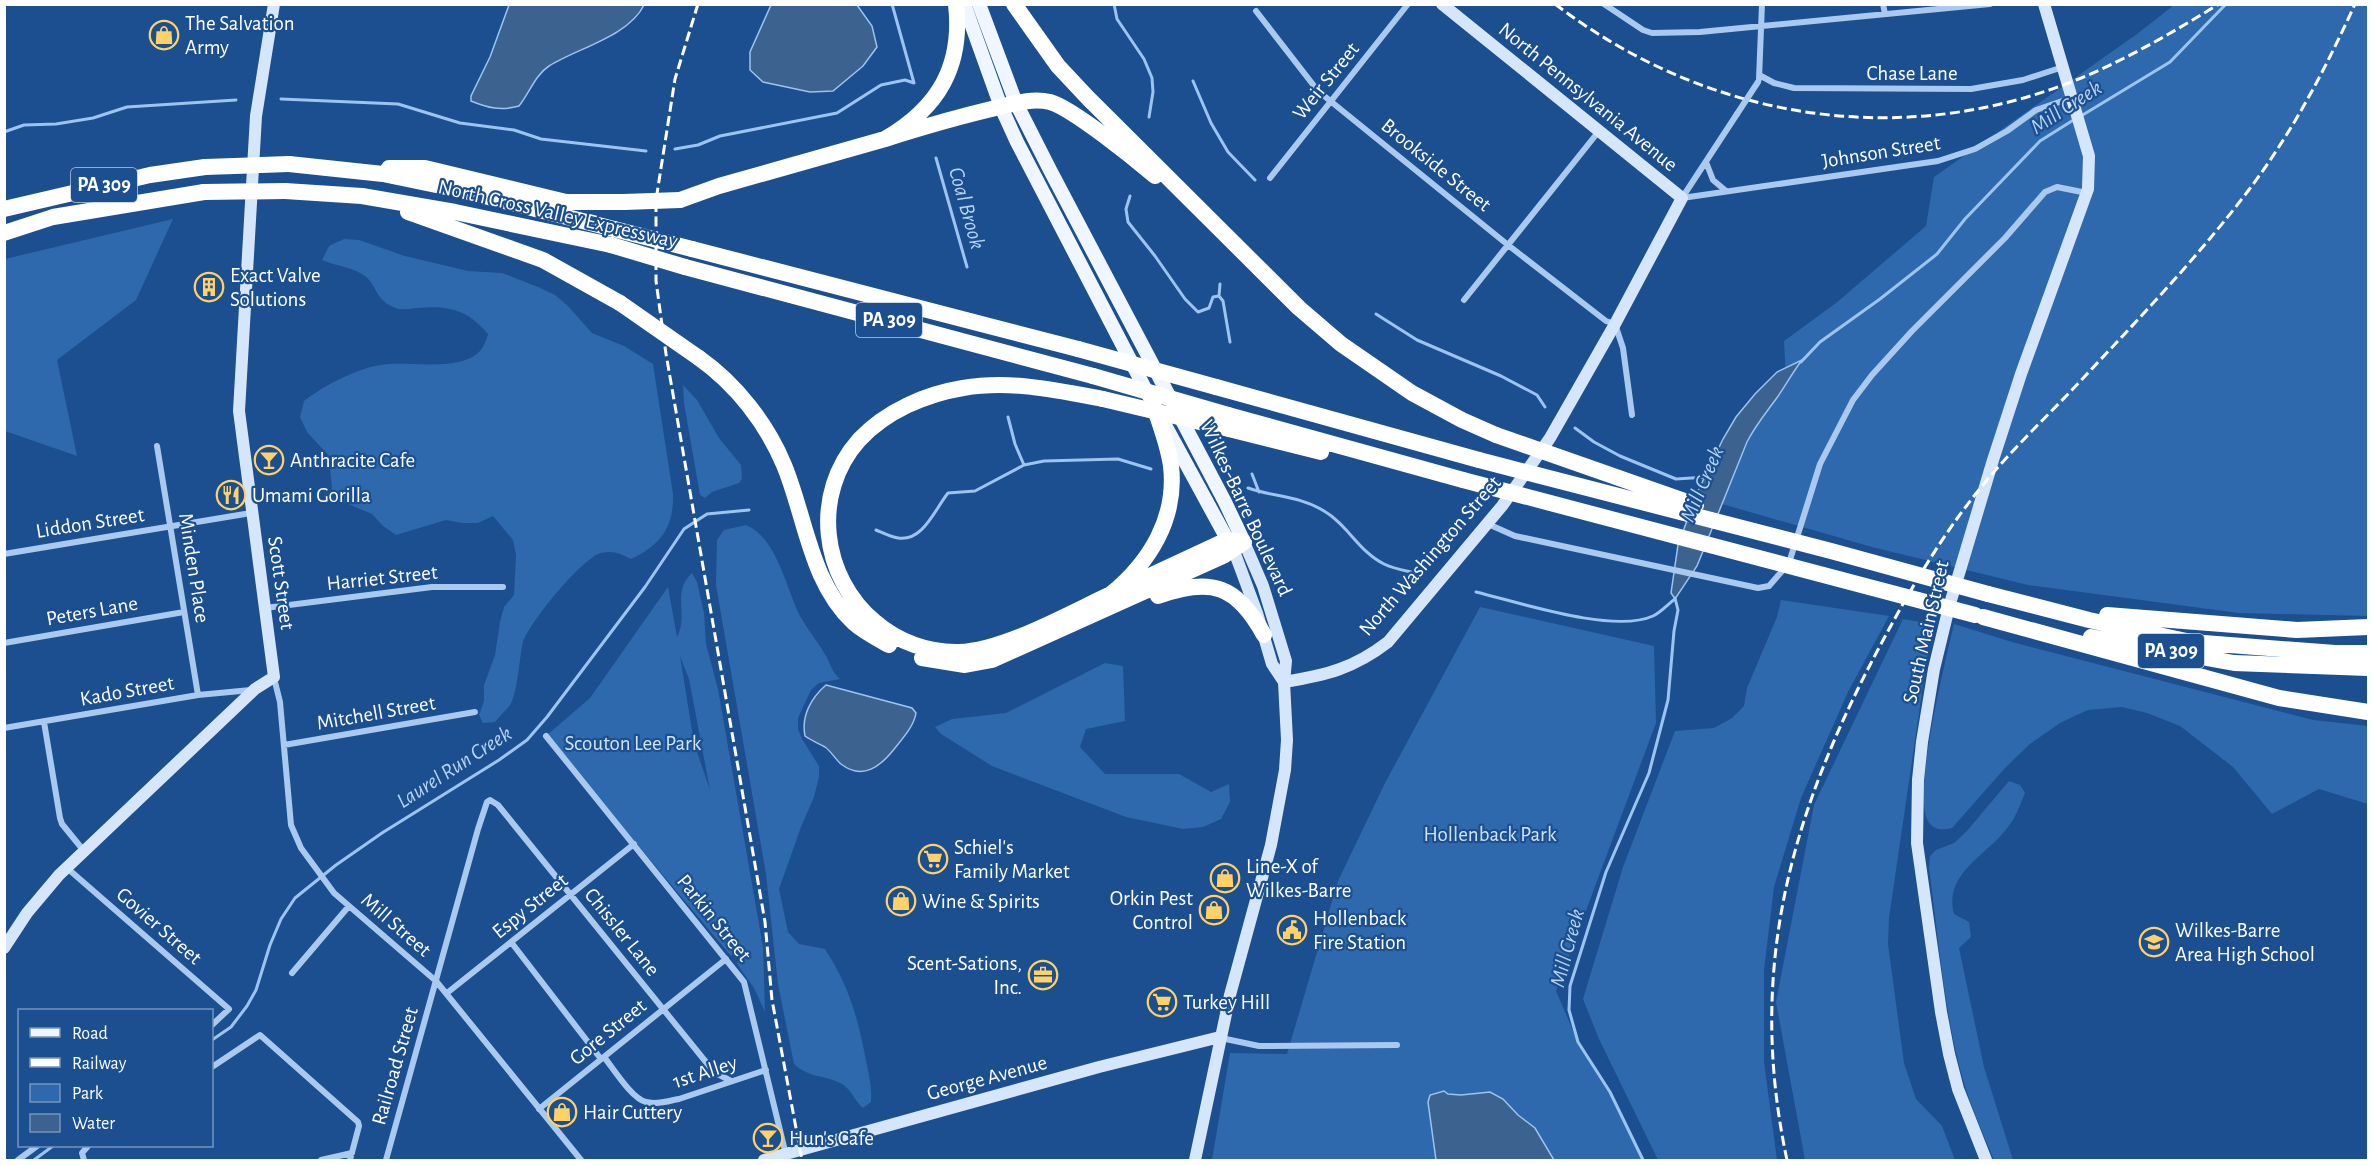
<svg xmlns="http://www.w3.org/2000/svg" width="2373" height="1165" font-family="'Alegreya Sans',sans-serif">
  <rect width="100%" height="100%" fill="#1b4f8f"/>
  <path fill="#2e69ad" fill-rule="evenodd" d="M2174,5H2368V616L2239,613L2028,585L1872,547L1722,504L1756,423L1778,397L1786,381L1784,341L1836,303L1926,226L1934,177L2137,34Z
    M173,219L136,300L57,360L77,456L5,431V259Z
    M344,239L359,240L405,256L468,271L502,273L538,287L555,295L568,306L592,333L624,346L653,364L673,494C674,527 661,545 631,559C621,554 613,550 601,553C581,559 530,622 523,642C519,658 518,693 510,705C506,711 499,716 495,722L483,723L479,715L484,701V685L495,655L500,622L504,607L514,595L516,555L513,540L493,516L478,523H462L446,520L396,535L383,526L372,514L341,501L332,489L329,456L307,432L300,417L304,401C323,386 356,369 380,365C408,360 459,373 480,351C484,347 486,340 488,334C468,310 449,305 418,308C412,308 402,311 396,308C375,301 377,285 365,276C353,267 335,266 322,260L329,246Z
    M683,385L697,400L719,438L741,465L742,479L739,483L712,492L705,498L700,495L684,403Z
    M746,525C777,538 786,588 800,616C808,630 818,642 826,656C831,665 832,672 840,679L819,683L811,690L798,718V729L802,739L819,766V777L814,797L801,827L779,889L788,932L799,944L825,949C848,983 859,1021 866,1061C869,1075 872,1087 871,1102L863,1108C855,1101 851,1089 842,1084C824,1074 810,1079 794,1064L778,984L766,874L716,585L717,540L724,530Z
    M692,573L697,582L704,613L706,644L718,689L763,947L765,1012L754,988L737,964L742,951L741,944L731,956L546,736L590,698L668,587L677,637C689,615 671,592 692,573ZM680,656L689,679L710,790L694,743Z
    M1781,600L1889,616L1848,692L1801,798L1774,887L1764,970V1062L1777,1160H1658L1599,1039L1583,999L1623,867L1675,731L1714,728L1732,718L1744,706L1747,688L1777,617Z
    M1480,607L1654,646L1656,723L1556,991L1578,1042L1610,1092L1645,1160H1212L1230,1053L1287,1054L1338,881L1385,783Z
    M1903,619L1932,624L1889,918L1888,944L1904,1063L1916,1099L1942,1126L1955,1160H1805L1776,1002L1814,805Z
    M1954,624L2012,642L2313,720L2368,726V804L2319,789L2272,814L2233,767L2180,726L2147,713L2122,707L2088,710L2060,723L2030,744L2006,767L1952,828C1943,830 1934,831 1928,821C1912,794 1946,659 1954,624Z
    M1105,663L1123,666L1125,721L1086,729L1080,747L1105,774H1179L1211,792L1229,784L1230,802L1221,819L1203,827L1183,829L1126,817L992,766L941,734L935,727L952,719L1006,713Z
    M2009,781L2020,785L2025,793C2020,805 2016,817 2008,827C1988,855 1943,873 1954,914L1969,922L1971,937L1959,948L1984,1067L2013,1160H1994C1981,1129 1967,1098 1959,1065C1943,1001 1938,933 1929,868L1930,856L1936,850L1954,843L1966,832Z"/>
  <path fill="#3c6290" stroke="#9cc4f0" stroke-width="1.5" d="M509,5V4L644,5C629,36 578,48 549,66C535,75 529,94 519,106C501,111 488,108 471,101V96L490,57Z
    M771,5H857L872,26L877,47L863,66L833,91L810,92L763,82L750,70V52Z
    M1802,360C1792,373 1785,387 1776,399C1765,414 1755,426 1747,442L1697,566L1675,599L1671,593L1678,545L1698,491L1723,439L1736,417L1755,394L1777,372Z
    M826,685L912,708L916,713C914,726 903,738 895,748C881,766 863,781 841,764C835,759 831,751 825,747C818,743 812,741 805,736C801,716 811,698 826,685Z
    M1444,1091L1448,1094L1461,1095L1490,1092L1503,1099L1518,1115L1535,1128L1554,1160H1436L1428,1102L1430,1095Z"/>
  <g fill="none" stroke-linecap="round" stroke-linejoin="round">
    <path stroke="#9cc4f0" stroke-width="3" d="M892,4L914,83
      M1114,4L1117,19L1144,59L1152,78L1153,92L1149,117
      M1193,81L1211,123L1228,152L1255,180
      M281,99L398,104L460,123L514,130L541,139L646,151
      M2081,116L2170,62L2226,4
      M4,132L24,125L56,124L93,118L127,107L236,100
      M675,149L698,145L720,136L837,113L881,85L905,80L914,83
      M936,158L967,267
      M1130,196L1126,209L1128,222L1155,256L1185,299L1198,312L1209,308L1213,297L1219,296L1223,301L1230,342
      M1219,296L1220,284
      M1376,314L1417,340L1501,376L1537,395L1545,407
      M1801,362L1820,342L1880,299L1937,254L1965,219L2040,141L2075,119
      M1008,417L1015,444L1024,465
      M1575,428L1594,442L1620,456L1676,479L1707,477
      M1252,474L1259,492
      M1248,488C1274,497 1300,496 1324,511C1347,524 1359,552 1384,564C1392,568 1402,570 1411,572
      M876,530C883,533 891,537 898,538C923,542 935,509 948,493L975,491L1024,465L1044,461L1118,459L1151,469
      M1476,592C1518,602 1613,634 1653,616C1660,613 1668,604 1675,599
      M212,1040L231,1027L247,1006L256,990L270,945L281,919L295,898L336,865L382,833L499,760L527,740L547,717L645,587L684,529L707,514L749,510
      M34,1160L53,1146
      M1643,1160L1610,1092L1578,1042L1569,1010L1570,986L1606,872L1649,773L1668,700L1674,631L1678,610L1675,598"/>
    <path stroke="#a9c9ee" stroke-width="6" d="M1604,4L1643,30L1652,33L1700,32L1990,4
      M1883,4L1885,14
      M1256,11L1318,91L1508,245L1606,321L1615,324L1623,348L1632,415
      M1761,76L1774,83L1794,88L1971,89L2023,80L2063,67
      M1759,79L1762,4
      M1706,162L1713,180L1726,191
      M1270,178L1408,4
      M1682,198L1938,161L1975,149L2007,131L2036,110L2071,98
      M1682,198L1737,114
      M1464,300L1599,131
      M157,446L198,695
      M1488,524L1515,536L1758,588L1769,586L1789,563L1820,464L1853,400L1872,375L1912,331L2005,238L2045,192L2057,187L2087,193
      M4,554L251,513
      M265,608L432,587H503
      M4,643L184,612
      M274,678L280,702L291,825L301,848L334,893L436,981L581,1160
      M44,722L60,818L62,824L84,851
      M4,728L198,695L251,690
      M546,736L744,982L786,1155
      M284,745L475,712
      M67,868L229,1009L212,1025
      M511,942L601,1059
      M292,973L349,906
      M447,993L634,844
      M1221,1038L1259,1046L1397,1045
      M604,1057C613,1068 632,1099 646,1102C657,1105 668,1101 679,1099L766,1070
      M212,1067L260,1035L358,1122L359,1126L350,1160
      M539,1109L726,959
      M18,1160L37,1146
      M84,1160L82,1153L88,1146
      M321,1160L352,1153
      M386,1160L478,829L487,802L490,800L498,805L714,1072L731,1081"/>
    <path stroke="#d6e6fa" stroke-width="12" d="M1234,551L1257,613L1272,664L1284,682
      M1284,682C1326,675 1353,669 1388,642L1502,506L1550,438L1615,324L1682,198L1442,4
      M4,948L27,913L59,875L255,689L274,677L239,411L256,116L274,4
      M764,1160L1099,1067L1220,1037
      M1195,1160L1230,995L1271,845L1285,770L1287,740L1284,682L1286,661L1263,586L1244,542
      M1986,1160L1958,1089L1949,1054L1941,1012L1917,843L1918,780L1922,742L1934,669L1949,607L1993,460L2021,374L2088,189L2089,156L2044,4"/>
    <path stroke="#f0f6ff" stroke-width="14" d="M964,4L1001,107L1017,142L1150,398
      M979,4L1016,103L1050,170L1225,502L1244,542
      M1165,425L1232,548"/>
    <path stroke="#fff" stroke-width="16" d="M1014,4L1058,66L1088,98L1299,308L1341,344L1412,393L1462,420L1496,435
      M885,139C923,127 961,116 1000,107C1016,103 1033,98 1050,102C1072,108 1135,159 1155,176
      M289,164L383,174L465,191L614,229
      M389,168H425L566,202H624
      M285,191L362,196L455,212L611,245
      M680,200L719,186L885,139C938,108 963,67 956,4
      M4,209L150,175L205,167
      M408,212L543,260L620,303
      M4,233L53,217L204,192
      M692,249L1078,349
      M685,267L1093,376
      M699,358C736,384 767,424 784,465C806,518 810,582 854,623C864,632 878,639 889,645
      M1216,387L1479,460
      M1103,399C1056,390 1011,380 963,388C926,394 886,411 859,440C811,494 821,577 875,622C898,642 929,653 959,652C1003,651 1070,613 1111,594C1150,562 1177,518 1171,466C1168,445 1160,424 1153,404
      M1228,415L1463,480
      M1229,429L1321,452
      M1126,587L1227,540L1244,542
      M1988,594L2089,620L2191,642L2335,653H2368
      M1158,596C1211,577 1237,585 1264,635
      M2107,615L2297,630L2368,627
      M1983,617L2279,698L2368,712
      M2091,637L2234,663L2368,668
      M922,658L965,665L992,660L1223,556L1244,542"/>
    <path stroke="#fff" stroke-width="3" stroke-dasharray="10 4.5" stroke-linecap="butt" d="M698,4L675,79L656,200V281L666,354L765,922L772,1000L802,1160
      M1555,4C1703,117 1891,150 2066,84C2119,64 2170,34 2219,4
      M1787,1160C1746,969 1791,812 1881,644C1912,586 1945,530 1987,480C2013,449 2042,421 2070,392C2131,327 2194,262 2248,191C2292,133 2325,70 2355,4"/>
    <path stroke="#a9c9ee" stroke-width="6" d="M1737,114L1758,82"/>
    <path stroke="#fff" stroke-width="16" d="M205,167L289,164
      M204,192L285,191
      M624,202L680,200
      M614,229L692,249
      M611,245L685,267
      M620,303L699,358
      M1078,349L1216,387
      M1093,376L1228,415
      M1103,399L1229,429
      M1496,435L1696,505
      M1479,460L1831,551L1988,594
      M1463,480L1975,615"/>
  </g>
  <defs>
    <g id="shop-ring" transform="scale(1.5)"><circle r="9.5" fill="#1b4f8f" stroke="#ffd166" stroke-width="1.5"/><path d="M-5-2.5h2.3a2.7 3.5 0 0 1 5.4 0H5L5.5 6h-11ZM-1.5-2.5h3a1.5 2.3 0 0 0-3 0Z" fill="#ffd166"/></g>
    <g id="building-ring" transform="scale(1.5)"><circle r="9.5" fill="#1b4f8f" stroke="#ffd166" stroke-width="1.5"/><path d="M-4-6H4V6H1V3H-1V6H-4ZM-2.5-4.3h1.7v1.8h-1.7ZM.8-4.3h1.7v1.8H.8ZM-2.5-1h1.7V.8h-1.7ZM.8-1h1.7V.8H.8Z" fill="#ffd166"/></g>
    <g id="bar-ring" transform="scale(1.5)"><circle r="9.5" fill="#1b4f8f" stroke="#ffd166" stroke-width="1.5"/><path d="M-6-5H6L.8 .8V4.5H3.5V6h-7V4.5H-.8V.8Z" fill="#ffd166"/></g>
    <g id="restaurant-ring" transform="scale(1.5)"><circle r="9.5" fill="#1b4f8f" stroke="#ffd166" stroke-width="1.5"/><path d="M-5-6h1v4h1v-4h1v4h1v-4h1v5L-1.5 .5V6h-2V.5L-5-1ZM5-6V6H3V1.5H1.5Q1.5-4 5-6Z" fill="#ffd166"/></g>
    <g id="supermarket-ring" transform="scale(1.5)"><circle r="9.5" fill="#1b4f8f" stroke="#ffd166" stroke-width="1.5"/><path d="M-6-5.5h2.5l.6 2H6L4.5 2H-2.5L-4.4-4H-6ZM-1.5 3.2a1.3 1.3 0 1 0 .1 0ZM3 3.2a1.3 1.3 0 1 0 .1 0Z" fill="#ffd166"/></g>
    <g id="civic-ring" transform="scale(1.5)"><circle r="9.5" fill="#1b4f8f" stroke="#ffd166" stroke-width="1.5"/><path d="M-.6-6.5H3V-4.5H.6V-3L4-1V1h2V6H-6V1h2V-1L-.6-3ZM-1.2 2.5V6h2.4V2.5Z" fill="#ffd166"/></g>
    <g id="school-ring" transform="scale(1.5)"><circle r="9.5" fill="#1b4f8f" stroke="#ffd166" stroke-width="1.5"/><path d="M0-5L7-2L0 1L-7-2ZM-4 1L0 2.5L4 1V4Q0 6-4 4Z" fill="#ffd166"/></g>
    <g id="office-ring" transform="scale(1.5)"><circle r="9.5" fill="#1b4f8f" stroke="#ffd166" stroke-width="1.5"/><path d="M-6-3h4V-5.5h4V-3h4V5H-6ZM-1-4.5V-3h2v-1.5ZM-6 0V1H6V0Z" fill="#ffd166"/></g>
  </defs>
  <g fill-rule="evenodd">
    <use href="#shop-ring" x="164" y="35"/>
    <use href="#building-ring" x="209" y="287"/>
    <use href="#bar-ring" x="269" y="460"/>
    <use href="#restaurant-ring" x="231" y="495"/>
    <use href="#supermarket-ring" x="933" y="859"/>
    <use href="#shop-ring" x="1225" y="878"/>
    <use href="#shop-ring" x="901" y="901"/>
    <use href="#shop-ring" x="1214" y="910"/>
    <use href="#civic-ring" x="1292" y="930"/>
    <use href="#school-ring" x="2154" y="942"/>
    <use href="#office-ring" x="1043" y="975"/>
    <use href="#supermarket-ring" x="1162" y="1002"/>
    <use href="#shop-ring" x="562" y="1112"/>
    <use href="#bar-ring" x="768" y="1138"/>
  </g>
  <g text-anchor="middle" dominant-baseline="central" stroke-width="4.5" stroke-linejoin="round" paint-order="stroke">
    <g fill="#1b4f8f" stroke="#bbcadd" stroke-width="1.5">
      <rect x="71" y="168" width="66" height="34" rx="4.5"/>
      <rect x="856" y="303" width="66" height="34" rx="4.5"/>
      <rect x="2138" y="634" width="66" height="34" rx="4.5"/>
    </g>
    <g font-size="20" font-weight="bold" fill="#fff">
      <text x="104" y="185">PA 309</text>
      <text x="889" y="320">PA 309</text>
      <text x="2171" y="651">PA 309</text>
    </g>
    <g font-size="21" fill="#fff" stroke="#1b4f8f" text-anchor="start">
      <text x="185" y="23">The Salvation<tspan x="185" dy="24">Army</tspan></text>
      <text x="230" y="275">Exact Valve<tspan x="230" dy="24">Solutions</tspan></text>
      <text x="290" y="460">Anthracite Cafe</text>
      <text x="252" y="495">Umami Gorilla</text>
      <text x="954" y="847">Schiel's<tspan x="954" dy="24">Family Market</tspan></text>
      <text x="1246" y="866">Line-X of<tspan x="1246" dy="24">Wilkes-Barre</tspan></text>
      <text x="1193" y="898" text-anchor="end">Orkin Pest<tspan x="1193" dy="24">Control</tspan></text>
      <text x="922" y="901">Wine &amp; Spirits</text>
      <text x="1313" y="918">Hollenback<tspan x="1313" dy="24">Fire Station</tspan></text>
      <text x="2175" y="930">Wilkes-Barre<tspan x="2175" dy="24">Area High School</tspan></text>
      <text x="1022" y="963" text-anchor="end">Scent-Sations,<tspan x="1022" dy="24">Inc.</tspan></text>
      <text x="1183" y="1002">Turkey Hill</text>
      <text x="583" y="1112">Hair Cuttery</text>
      <text x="789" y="1138">Hun's Cafe</text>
    </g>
    <g font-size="21" fill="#fff" stroke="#1b4f8f">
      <text x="1912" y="73">Chase Lane</text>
      <text transform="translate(1326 81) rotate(-51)">Weir Street</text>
      <text transform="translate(1588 97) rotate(39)">North Pennsylvania Avenue</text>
      <text transform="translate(1881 152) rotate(-9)">Johnson Street</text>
      <text transform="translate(1436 165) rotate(39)">Brookside Street</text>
      <text transform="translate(558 214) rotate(13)">North Cross Valley Expressway</text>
      <text transform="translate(1246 508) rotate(65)">Wilkes-Barre Boulevard</text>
      <text transform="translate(90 523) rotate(-9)">Liddon Street</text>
      <text transform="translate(1430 556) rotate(-49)">North Washington Street</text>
      <text transform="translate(194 568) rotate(81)">Minden Place</text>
      <text transform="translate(382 578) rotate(-6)">Harriet Street</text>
      <text transform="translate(281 583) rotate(82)">Scott Street</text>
      <text transform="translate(92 611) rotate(-10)">Peters Lane</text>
      <text transform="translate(1926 632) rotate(-77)">South Main Street</text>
      <text transform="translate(127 691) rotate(-10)">Kado Street</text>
      <text transform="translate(376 713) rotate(-10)">Mitchell Street</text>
      <text transform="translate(530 906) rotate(-39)">Espy Street</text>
      <text transform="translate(714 918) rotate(51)">Parkin Street</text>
      <text transform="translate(396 925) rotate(41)">Mill Street</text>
      <text transform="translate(159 926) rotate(41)">Govier Street</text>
      <text transform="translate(622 932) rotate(51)">Chissler Lane</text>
      <text transform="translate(608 1032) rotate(-39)">Gore Street</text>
      <text transform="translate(395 1066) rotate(-74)">Railroad Street</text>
      <text transform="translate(705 1072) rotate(-18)">1st Alley</text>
      <text transform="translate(987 1078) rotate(-15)">George Avenue</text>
    </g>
    <g font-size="21" fill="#cfe3fa" stroke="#1b4f8f">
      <text x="633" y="743">Scouton Lee Park</text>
      <text x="1490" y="834">Hollenback Park</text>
    </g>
    <g font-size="22" font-style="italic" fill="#b5d3f5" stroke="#1b4f8f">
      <text transform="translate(2066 107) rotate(-33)">Mill Creek</text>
      <text transform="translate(967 208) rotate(74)">Coal Brook</text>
      <text transform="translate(1702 484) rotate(-67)">Mill Creek</text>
      <text transform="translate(454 767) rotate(-33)">Laurel Run Creek</text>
      <text transform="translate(1567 948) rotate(-75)">Mill Creek</text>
    </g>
  </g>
  <rect width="2373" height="1165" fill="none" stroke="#ffffff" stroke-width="12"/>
  <rect x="18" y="1009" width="195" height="138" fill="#1b4f8f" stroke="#7695bc" stroke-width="1.5"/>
  <rect x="30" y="1028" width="30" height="9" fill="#f0f6ff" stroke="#7695bc" stroke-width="1.5"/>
  <text x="72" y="1039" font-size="18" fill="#ffffff">Road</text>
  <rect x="30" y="1058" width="30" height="9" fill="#ffffff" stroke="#7695bc" stroke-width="1.5"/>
  <text x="72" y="1069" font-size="18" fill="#ffffff">Railway</text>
  <rect x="30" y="1084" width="30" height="18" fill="#2e69ad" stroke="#7695bc" stroke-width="1.5"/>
  <text x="72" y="1099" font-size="18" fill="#ffffff">Park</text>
  <rect x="30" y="1114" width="30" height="18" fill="#3c6290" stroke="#7695bc" stroke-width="1.5"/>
  <text x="72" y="1129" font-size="18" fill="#ffffff">Water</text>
</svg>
